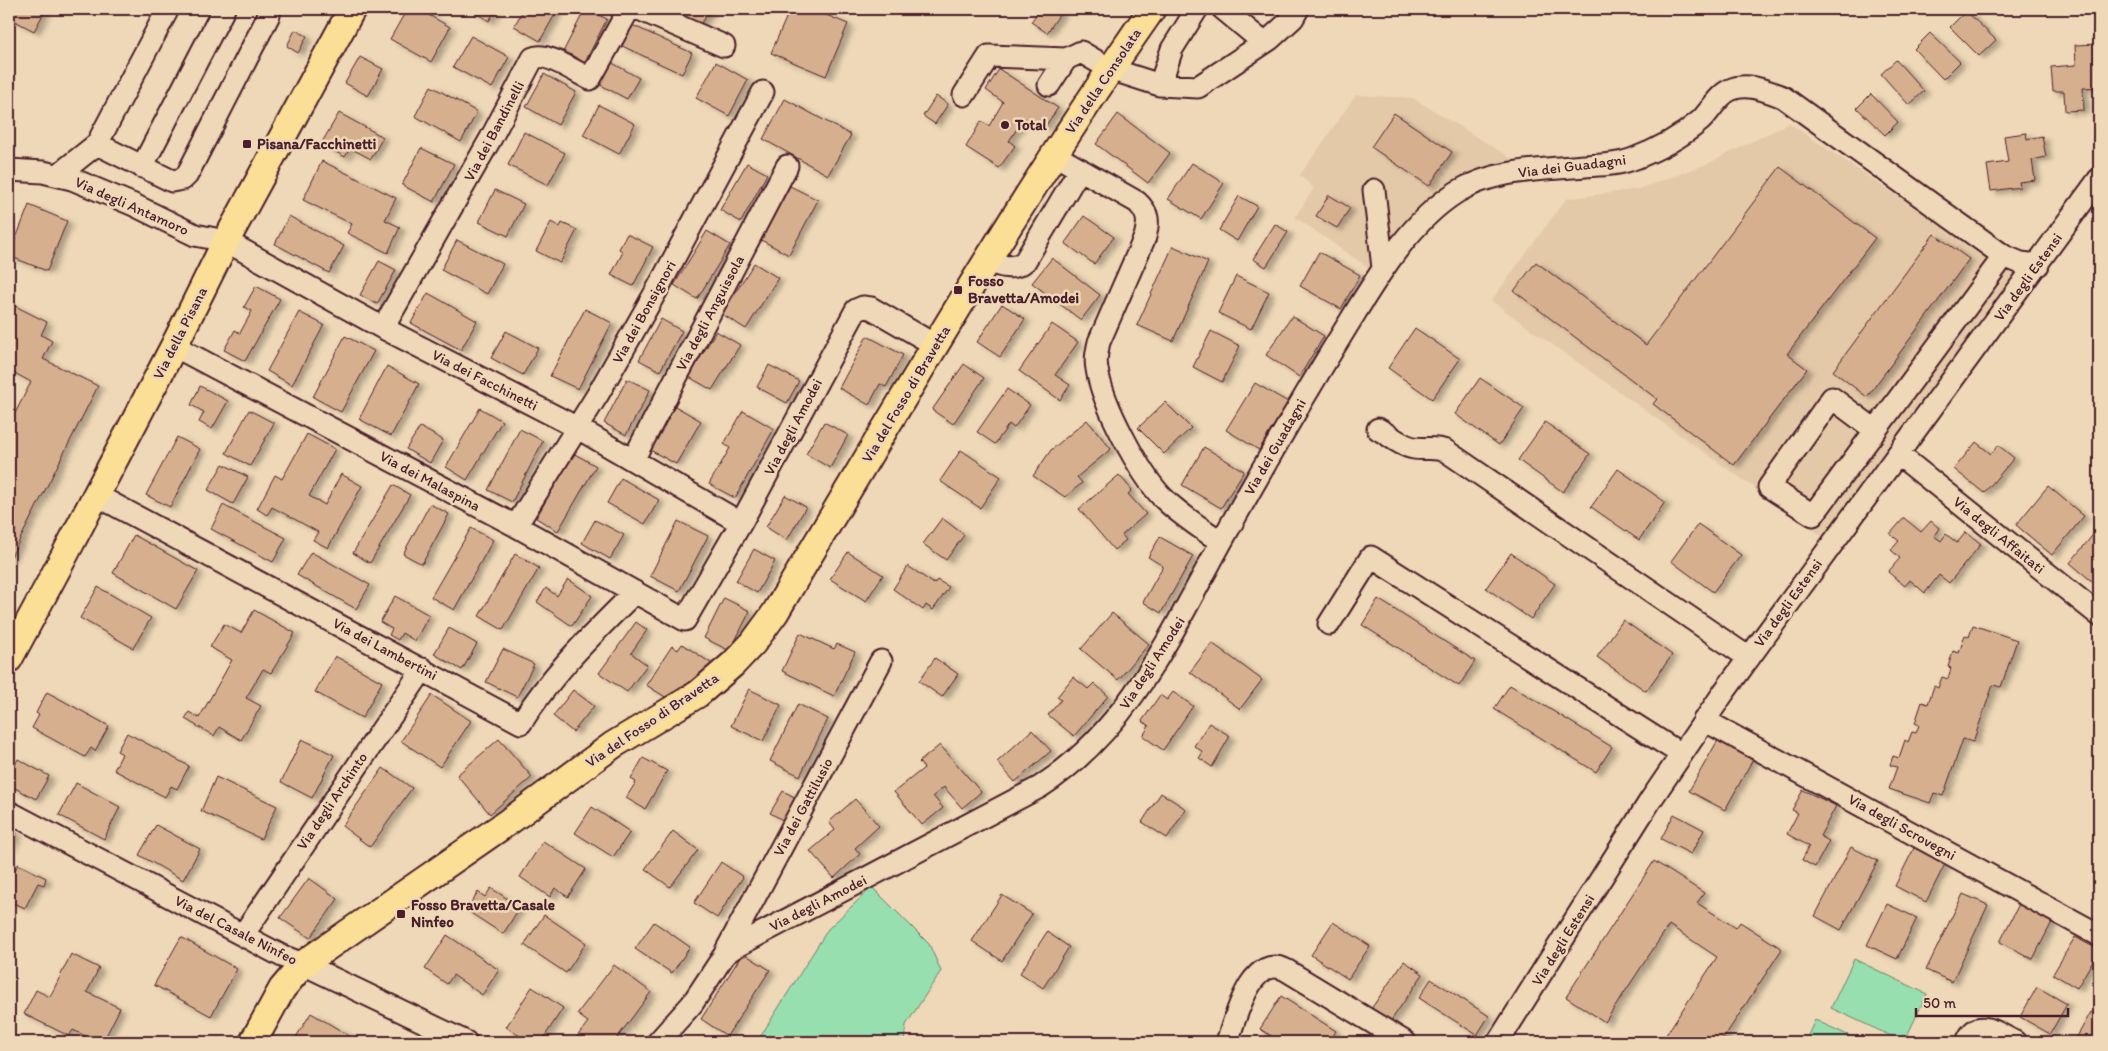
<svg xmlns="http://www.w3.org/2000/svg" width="2108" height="1051" font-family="Itim,sans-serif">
  <defs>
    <filter id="shadow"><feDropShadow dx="5.5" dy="3" stdDeviation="2.5" flood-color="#0004"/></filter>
  </defs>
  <rect width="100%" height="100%" fill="#eed8b7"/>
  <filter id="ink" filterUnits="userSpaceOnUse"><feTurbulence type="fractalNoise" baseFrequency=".02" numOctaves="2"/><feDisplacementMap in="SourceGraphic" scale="10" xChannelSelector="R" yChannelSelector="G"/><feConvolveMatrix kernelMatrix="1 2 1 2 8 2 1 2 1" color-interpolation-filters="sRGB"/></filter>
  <g filter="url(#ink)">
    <path fill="#e4c9a8" d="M1356,95L1413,98L1516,161L1453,184L1391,252L1370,269L1295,217L1314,188L1300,175Z
      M1789,123L2018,277L1825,538L1491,301L1566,199L1638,189L1705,165Z"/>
    <path fill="#97dfae" stroke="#707f6c" d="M872,887L929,944L941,971L906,1025L904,1042H757L828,929Z
      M1854,959L1927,994L1904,1042L1831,1008Z
      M1815,1020L1863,1042H1805Z"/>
    <path fill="#d6b08e" stroke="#4a1f2b" filter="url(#shadow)" d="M9,9H46L34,31L9,18Z
      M407,9H418L450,27L431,62L390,39Z
      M469,9H496L489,21Z
      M524,9H558L540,41L514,26Z
      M585,9L607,19L584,64L562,54Z
      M673,9H712L698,27Z
      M790,9H812L848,24L826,76L771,53Z
      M1040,9H1063L1047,33L1031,22Z
      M1966,11L1996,40L1979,56L1950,27Z
      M632,25L692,53L682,74L622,46Z
      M295,30L307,36L298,53L287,46Z
      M1930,33L1960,62L1943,79L1914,49Z
      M471,36L509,57L492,88L453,67Z
      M2099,44V87L2083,88L2084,110L2065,111L2064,91H2053L2051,67L2076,65L2075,45Z
      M360,57L383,69L368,96L345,83Z
      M607,60L639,78L627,99L595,82Z
      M1896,60L1924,91L1909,105L1881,74Z
      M716,62L748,80L729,116L696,98Z
      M999,69L1058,108L1044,128L1024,118L1009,141L1015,146L999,168L966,147L981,121L989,126L1003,102L986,90Z
      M544,74L576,92L558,125L526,107Z
      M431,86L477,112L461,142L415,116Z
      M1871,94L1898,122L1885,135L1857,108Z
      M936,96L948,104L935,124L923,116Z
      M785,99L851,135L828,175L763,139Z
      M599,105L635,124L619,154L583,135Z
      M339,113L383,137L371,159L350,148L345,157L321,144Z
      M1394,113L1452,152L1429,186L1371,147Z
      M1118,114L1170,153L1148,183L1096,144Z
      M524,132L565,153L548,185L508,165Z
      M2026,133L2027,139L2042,136L2046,157L2032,160L2035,180L2019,182L2020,187L1991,191L1987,165L2008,162L2004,136Z
      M421,148L454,164L434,202L402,185Z
      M322,161L396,198L385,220L400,227L388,253L347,233L352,224L303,200Z
      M747,163L767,174L741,222L720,210Z
      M1192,163L1224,183L1201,219L1168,199Z
      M1780,167L1875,238L1787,354L1807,369L1734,465L1653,404L1657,399L1514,291L1536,262L1646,345Z
      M790,186L818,200L789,255L761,240Z
      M495,190L524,204L508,236L479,222Z
      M1329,195L1350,208L1337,228L1316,216Z
      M1239,196L1257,206L1237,241L1219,230Z
      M29,205L67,221L47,271L9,256Z
      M289,216L344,246L329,273L275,244Z
      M1084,216L1114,237L1094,264L1065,243Z
      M551,222L560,227L562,223L577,230L560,263L536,251Z
      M1275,224L1288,232L1266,267L1253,259Z
      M707,231L730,245L697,299L674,285Z
      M627,234L653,247L633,286L611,275L623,252L619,249Z
      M1934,234L1969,259L1867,397L1833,371Z
      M457,240L503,264L487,294L441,270Z
      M1173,246L1208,262L1173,341L1137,325Z
      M1319,252L1360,275L1341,309L1300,286Z
      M1052,258L1100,295L1081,320L1032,283Z
      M379,261L396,270L377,304L360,295Z
      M754,263L778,278L746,329L722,314Z
      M1236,276L1269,292L1251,329L1218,313Z
      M256,286L280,299L245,361L224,350L235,330L240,333L252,311L244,307Z
      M428,293L477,321L461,350L411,323Z
      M9,303L47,322L41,335L52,341L43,359L98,386L9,561V425L31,382L9,370Z
      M1002,304L1025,319L1000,357L977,342Z
      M585,309L612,323L578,389L550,376Z
      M299,312L324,325L292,385L267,371Z
      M1292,316L1324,336L1299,377L1266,355Z
      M661,319L682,331L660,371L639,360Z
      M1052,324L1078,342L1055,375L1070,385L1060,400L1019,371Z
      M1415,328L1460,359L1432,399L1388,368Z
      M506,331L538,348L523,375L491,358Z
      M716,331L740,345L712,390L689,377Z
      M1211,331L1240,346L1222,382L1193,367Z
      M345,336L374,351L341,412L313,397Z
      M867,336L903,355L886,387L880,384L869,405L839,388Z
      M964,364L984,378L953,424L932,410Z
      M769,365L799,381L787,403L757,387Z
      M387,366L419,384L391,436L359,419Z
      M1480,378L1524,408L1499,445L1455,414Z
      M627,379L650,390L626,435L604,423Z
      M1255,383L1288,402L1259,450L1226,430Z
      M200,386L228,401L212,429L199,422L204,412L191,405Z
      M1007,389L1030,405L1014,428L1009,424L995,444L977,432Z
      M1165,402L1191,428L1164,454L1138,428Z
      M675,406L701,421L676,464L650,450Z
      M480,408L502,421L467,480L446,467Z
      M249,410L274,423L250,466L226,453Z
      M743,411L774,429L735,498L709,484L730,448L724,444Z
      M1087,420L1111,449L1077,477L1082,483L1065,497L1033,476L1051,450Z
      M824,422L848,435L830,468L806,454Z
      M1545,422L1590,454L1563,492L1518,460Z
      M420,427L443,440L430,463L406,449Z
      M520,429L543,441L512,502L488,490Z
      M307,434L335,449L309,496L325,505L341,474L362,486L328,548L313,540L318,532L272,507L267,515L257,509L275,475L282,479Z
      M177,437L200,449L170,507L146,495Z
      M1976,442L1991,454L1998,445L2014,458L1984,493L1954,469Z
      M1204,447L1244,471L1221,508L1182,485Z
      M961,450L1001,477L980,508L940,481Z
      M573,453L596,466L558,531L536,518Z
      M223,464L248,477L233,504L208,490Z
      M1618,469L1665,502L1639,540L1591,507Z
      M1119,475L1132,490L1128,494L1146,514L1122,535L1126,540L1114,550L1079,509Z
      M621,478L659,500L645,524L607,503Z
      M393,485L410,495L370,563L353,553Z
      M2048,486L2084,516L2052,555L2016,525Z
      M785,495L806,507L787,540L766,527Z
      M430,504L449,514L422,564L403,554Z
      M223,505L286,538L273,562L211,529Z
      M942,518L964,535L946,560L923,544Z
      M1904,518L1921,532L1931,521L1939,528L1934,536L1941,541L1946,534L1957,543L1966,532L1981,544L1949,583L1939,575L1925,593L1910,580L1905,586L1888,572L1900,558L1891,550L1899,541L1890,534Z
      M595,520L624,535L610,559L582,543Z
      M678,521L708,536L679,591L650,576Z
      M1698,524L1741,555L1713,592L1671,561Z
      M471,528L493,540L454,610L431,597Z
      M2096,531L2099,533V587L2070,563Z
      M134,535L198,571L176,609L113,573Z
      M1160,537L1193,556L1161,613L1143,602L1163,566L1148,557Z
      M754,549L775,561L757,593L736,581Z
      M311,552L370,585L356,609L297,575Z
      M848,552L883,575L866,601L830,579Z
      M1511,553L1555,584L1531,619L1486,588Z
      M515,554L539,568L503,630L479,616Z
      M908,566L934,584L937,580L949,587L933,610L926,605L923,610L893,589Z
      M568,579L592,596L572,626L537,602L546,588L557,596Z
      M98,587L151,618L133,648L80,618Z
      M395,596L429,615L415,641L402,633L398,640L389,635L392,629L380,622Z
      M724,598L750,611L730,651L704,638Z
      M1378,599L1475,661L1459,686L1362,625Z
      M254,610L295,633L271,673L263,669L246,698L261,706L241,740L219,727L214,736L185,719L189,712L199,718L232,660L210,647L224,624L241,633Z
      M1112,613L1149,644L1118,680L1081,649Z
      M1623,620L1672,655L1646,691L1597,657Z
      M636,622L647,630L631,653L647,665L627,692L599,673Z
      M1973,625L2017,640L2001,687L1993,685L1973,742L1963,739L1943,796L1934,793L1930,803L1889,789L1897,767L1890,765L1893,756L1899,758L1905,740L1908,742L1912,732L1916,733L1919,725L1915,723L1922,702L1928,704L1934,686L1938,688L1942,677L1948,679L1951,668L1948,667L1953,651L1959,653L1965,635L1969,637Z
      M449,628L477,644L462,670L434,654Z
      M800,633L834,649L837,644L855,652L834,696L782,671Z
      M1212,643L1262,680L1240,709L1190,672Z
      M682,644L714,665L667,698L646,685L672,646L678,650Z
      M503,649L534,664L517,697L486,682Z
      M335,656L382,682L362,718L315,692Z
      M935,658L958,674L942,697L919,681Z
      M1073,677L1088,689L1094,683L1108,696L1074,736L1048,715L1061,700L1057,697Z
      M1510,685L1612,747L1596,772L1494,709Z
      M749,689L781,705L763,741L731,726Z
      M573,690L594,706L573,732L553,716Z
      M47,692L109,726L95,751L91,748L85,757L32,728L39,715L36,713Z
      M1173,692L1193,706L1163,750L1143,736L1149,726L1142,721L1160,695L1167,700Z
      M432,695L471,721L440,767L401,741Z
      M798,704L828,719L800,776L770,761Z
      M1209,723L1230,736L1212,767L1199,758L1203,752L1194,746Z
      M1032,730L1051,751L1015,782L997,762Z
      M127,733L189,766L177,789L171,786L165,797L114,770L122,754L117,751Z
      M302,739L334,755L312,798L281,782Z
      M499,739L532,777L490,814L457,775Z
      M1718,740L1753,759L1725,810L1689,791Z
      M940,745L981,792L962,808L944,787L933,796L943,808L922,825L894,792L924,768L919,762Z
      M643,758L667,771L645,809L626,798L636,782L631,779Z
      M18,759L49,776L36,799L9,785V776Z
      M383,768L412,788L370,847L342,826Z
      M216,777L277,806L261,839L201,811Z
      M76,783L120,807L104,839L59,815Z
      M1803,790L1836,806L1820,836L1829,841L1815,867L1802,860L1809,846L1787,834L1798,813L1792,810Z
      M783,791L800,800L788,823L770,813Z
      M1161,793L1186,809L1167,838L1142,822Z
      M855,799L879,826L855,848L860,854L834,878L810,851L835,830L829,822Z
      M592,807L630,832L613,857L575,833Z
      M1674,814L1704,830L1691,854L1661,839Z
      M156,825L200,849L183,880L139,855Z
      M9,830L17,833L9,849Z
      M673,831L698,850L670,887L645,869Z
      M543,841L586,869L568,897L555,888L550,897L520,877Z
      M1916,844L1947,860L1926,902L1895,886Z
      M1851,847L1878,861L1841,930L1815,916Z
      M1654,861L1704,893L1697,903L1736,928L1740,922L1782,949L1721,1042H1670L1664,1038L1717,957L1669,925L1605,1022L1566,997Z
      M721,862L743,877L717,918L694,903Z
      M18,864L46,878L44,885L38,883L25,908L9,901V883Z
      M309,878L338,899L310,938L280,918Z
      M491,888L520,907L503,934L466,910L478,892L485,897Z
      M1963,894L1988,905L1952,982L1926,970Z
      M1002,895L1032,914L1002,961L972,941Z
      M1887,904L1917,918L1897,959L1867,945Z
      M2019,904L2053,920L2033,959L2000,942Z
      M544,915L586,943L566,973L524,945Z
      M654,922L690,947L672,973L635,949Z
      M1333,922L1370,946L1348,979L1311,955Z
      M1047,932L1069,947L1043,988L1020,973Z
      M447,935L499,970L482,995L453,975L447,984L425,969Z
      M181,937L237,969L211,1016L154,985Z
      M2075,937L2099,950L2077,988L2053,974Z
      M743,953L770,970L727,1036L701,1019Z
      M71,954L99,968L87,992L120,1008L103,1042H98L73,1030L69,1036L24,1014L36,990L50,997Z
      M1404,961L1423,974L1390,1022L1371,1009Z
      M614,965L651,992L614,1042H573L588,1022L577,1014Z
      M1431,979L1489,1016L1477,1035L1419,998Z
      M532,987L563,1008L541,1042H529L506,1027Z
      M2037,987L2067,1004L2050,1034L2020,1017Z
      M1281,996L1336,1031L1329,1042H1281L1260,1029Z
      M2091,1012L2099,1017V1042H2074Z
      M311,1013L348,1035L344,1042H293Z"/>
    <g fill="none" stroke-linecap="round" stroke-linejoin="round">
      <g stroke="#4a1f2b" stroke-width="25">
        <path id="minor" d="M168,9L97,144L172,181L183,179L187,175L269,15L270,9
          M639,9L724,46
          M1223,9L1264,43
          M1049,85L1066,59L1081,52L1110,69L1160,85L1198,87L1270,39L1293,18L1298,9
          M1160,85L1172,49L1197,9
          M964,95L989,56L1066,59
          M1053,154L1137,202C1149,213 1149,222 1145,237L1099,342C1097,351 1095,360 1097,369C1102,403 1139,473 1163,498C1180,515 1201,528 1221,542
          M142,167L224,9
          M9,170L43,172L72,179L134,205L195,235L226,241L383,328L576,427L741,523
          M58,175L97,144
          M1374,190L1383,268
          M987,261C999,266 1014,271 1025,261L1080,169
          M383,328L491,138L533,58C546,51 577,73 590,79L629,9
          M174,346L516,526L685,620L741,523L856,310L863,307L871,308L935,345
          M1378,429C1389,435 1401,446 1414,448C1426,450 1432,446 1446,451L1749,658
          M1875,430L1832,398L1769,487L1813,515L2004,256
          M1898,454L2099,615
          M633,460L787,166
          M96,495L521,723C552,673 593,634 634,593
          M516,526L598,394L658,288L763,92
          M1329,624L1371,557L1681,754
          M1704,720L2099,935
          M9,812L282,956L303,964L466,1042
          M243,935L423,669
          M726,951L881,661
          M658,1042L692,1004L725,954L735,947L1040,787C1131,728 1172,631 1223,539C1263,467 1304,396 1347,326C1376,279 1409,222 1457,192C1495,169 1542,170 1585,166C1601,165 1618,165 1633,159C1657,150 1681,137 1700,121C1710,112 1718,95 1730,90C1747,82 1767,91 1783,97L2004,256L2021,263L2038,265
          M1227,1042C1235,1020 1251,952 1286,970L1405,1042
          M1498,1042L1650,801L1724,692L2099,179
          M1967,1042C1977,1016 1997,1033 2015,1042"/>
      </g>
      <g stroke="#4a1f2b" stroke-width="30">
        <path id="major" d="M9,659L60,564L174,346L226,241L352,9
          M253,1042L282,989L303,964L511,820L613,745L698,694L733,664L753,643L775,613C897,409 1016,203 1152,9"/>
      </g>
      <use href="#minor" stroke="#eed8b7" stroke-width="21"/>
      <use href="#major" stroke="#fbdf96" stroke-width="26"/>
    </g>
  </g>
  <g fill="#4a1f2b" stroke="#eed8b7" stroke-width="2">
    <circle cx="1005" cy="125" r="5"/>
    <rect x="242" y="139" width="10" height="10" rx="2.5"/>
    <rect x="953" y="285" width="10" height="10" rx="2.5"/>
    <rect x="396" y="909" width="10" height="10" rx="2.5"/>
  </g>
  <g text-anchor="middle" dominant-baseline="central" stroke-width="5" stroke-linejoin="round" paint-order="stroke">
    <g font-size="15" fill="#4a1f2b" stroke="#eed8b7">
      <text transform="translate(1103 81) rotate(-56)">Via della Consolata</text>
      <text transform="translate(494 131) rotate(-62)">Via dei Bandinelli</text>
      <text transform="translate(1572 166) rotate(-7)">Via dei Guadagni</text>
      <text transform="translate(132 206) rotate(24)">Via degli Antamoro</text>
      <text transform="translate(2028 277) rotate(-54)">Via degli Estensi</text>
      <text transform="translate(644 312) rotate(-61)">Via dei Bonsignori</text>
      <text transform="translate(710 313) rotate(-62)">Via degli Anguissola</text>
      <text transform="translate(180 333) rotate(-63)">Via della Pisana</text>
      <text transform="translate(485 380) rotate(27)">Via dei Facchinetti</text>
      <text transform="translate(906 394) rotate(-59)">Via del Fosso di Bravetta</text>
      <text transform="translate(793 427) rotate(-62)">Via degli Amodei</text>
      <text transform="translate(1275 447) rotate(-60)">Via dei Guadagni</text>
      <text transform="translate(430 481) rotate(28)">Via dei Malaspina</text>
      <text transform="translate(1999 535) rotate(39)">Via degli Affaitati</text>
      <text transform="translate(1788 603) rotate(-54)">Via degli Estensi</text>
      <text transform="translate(385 649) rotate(28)">Via dei Lambertini</text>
      <text transform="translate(1152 663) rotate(-57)">Via degli Amodei</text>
      <text transform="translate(652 720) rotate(-34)">Via del Fosso di Bravetta</text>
      <text transform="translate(332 801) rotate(-56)">Via degli Archinto</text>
      <text transform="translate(803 807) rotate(-62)">Via dei Gattilusio</text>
      <text transform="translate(1902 827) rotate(29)">Via degli Scrovegni</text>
      <text transform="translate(818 903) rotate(-27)">Via degli Amodei</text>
      <text transform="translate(236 930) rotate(27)">Via del Casale Ninfeo</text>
      <text transform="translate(1563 940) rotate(-58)">Via degli Estensi</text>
    </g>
    <g font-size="15" font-weight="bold" fill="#4a1f2b" stroke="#eed8b7" text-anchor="start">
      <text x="1015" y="125">Total</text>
      <text x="257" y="144">Pisana/Facchinetti</text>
      <text x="968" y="281">Fosso<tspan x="968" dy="17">Bravetta/Amodei</tspan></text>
      <text x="411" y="905">Fosso Bravetta/Casale<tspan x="411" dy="17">Ninfeo</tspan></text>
    </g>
  </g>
  <rect width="2108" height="1051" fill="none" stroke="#eed8b7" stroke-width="30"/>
  <rect x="15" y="15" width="2078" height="1021" fill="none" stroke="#4a1f2b" stroke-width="2" filter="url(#ink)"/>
  <path d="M1916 1008v8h152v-8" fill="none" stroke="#4a1f2b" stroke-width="2.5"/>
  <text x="1923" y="1008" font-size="15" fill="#4a1f2b" stroke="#eed8b7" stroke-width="4" paint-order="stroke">50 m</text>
</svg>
